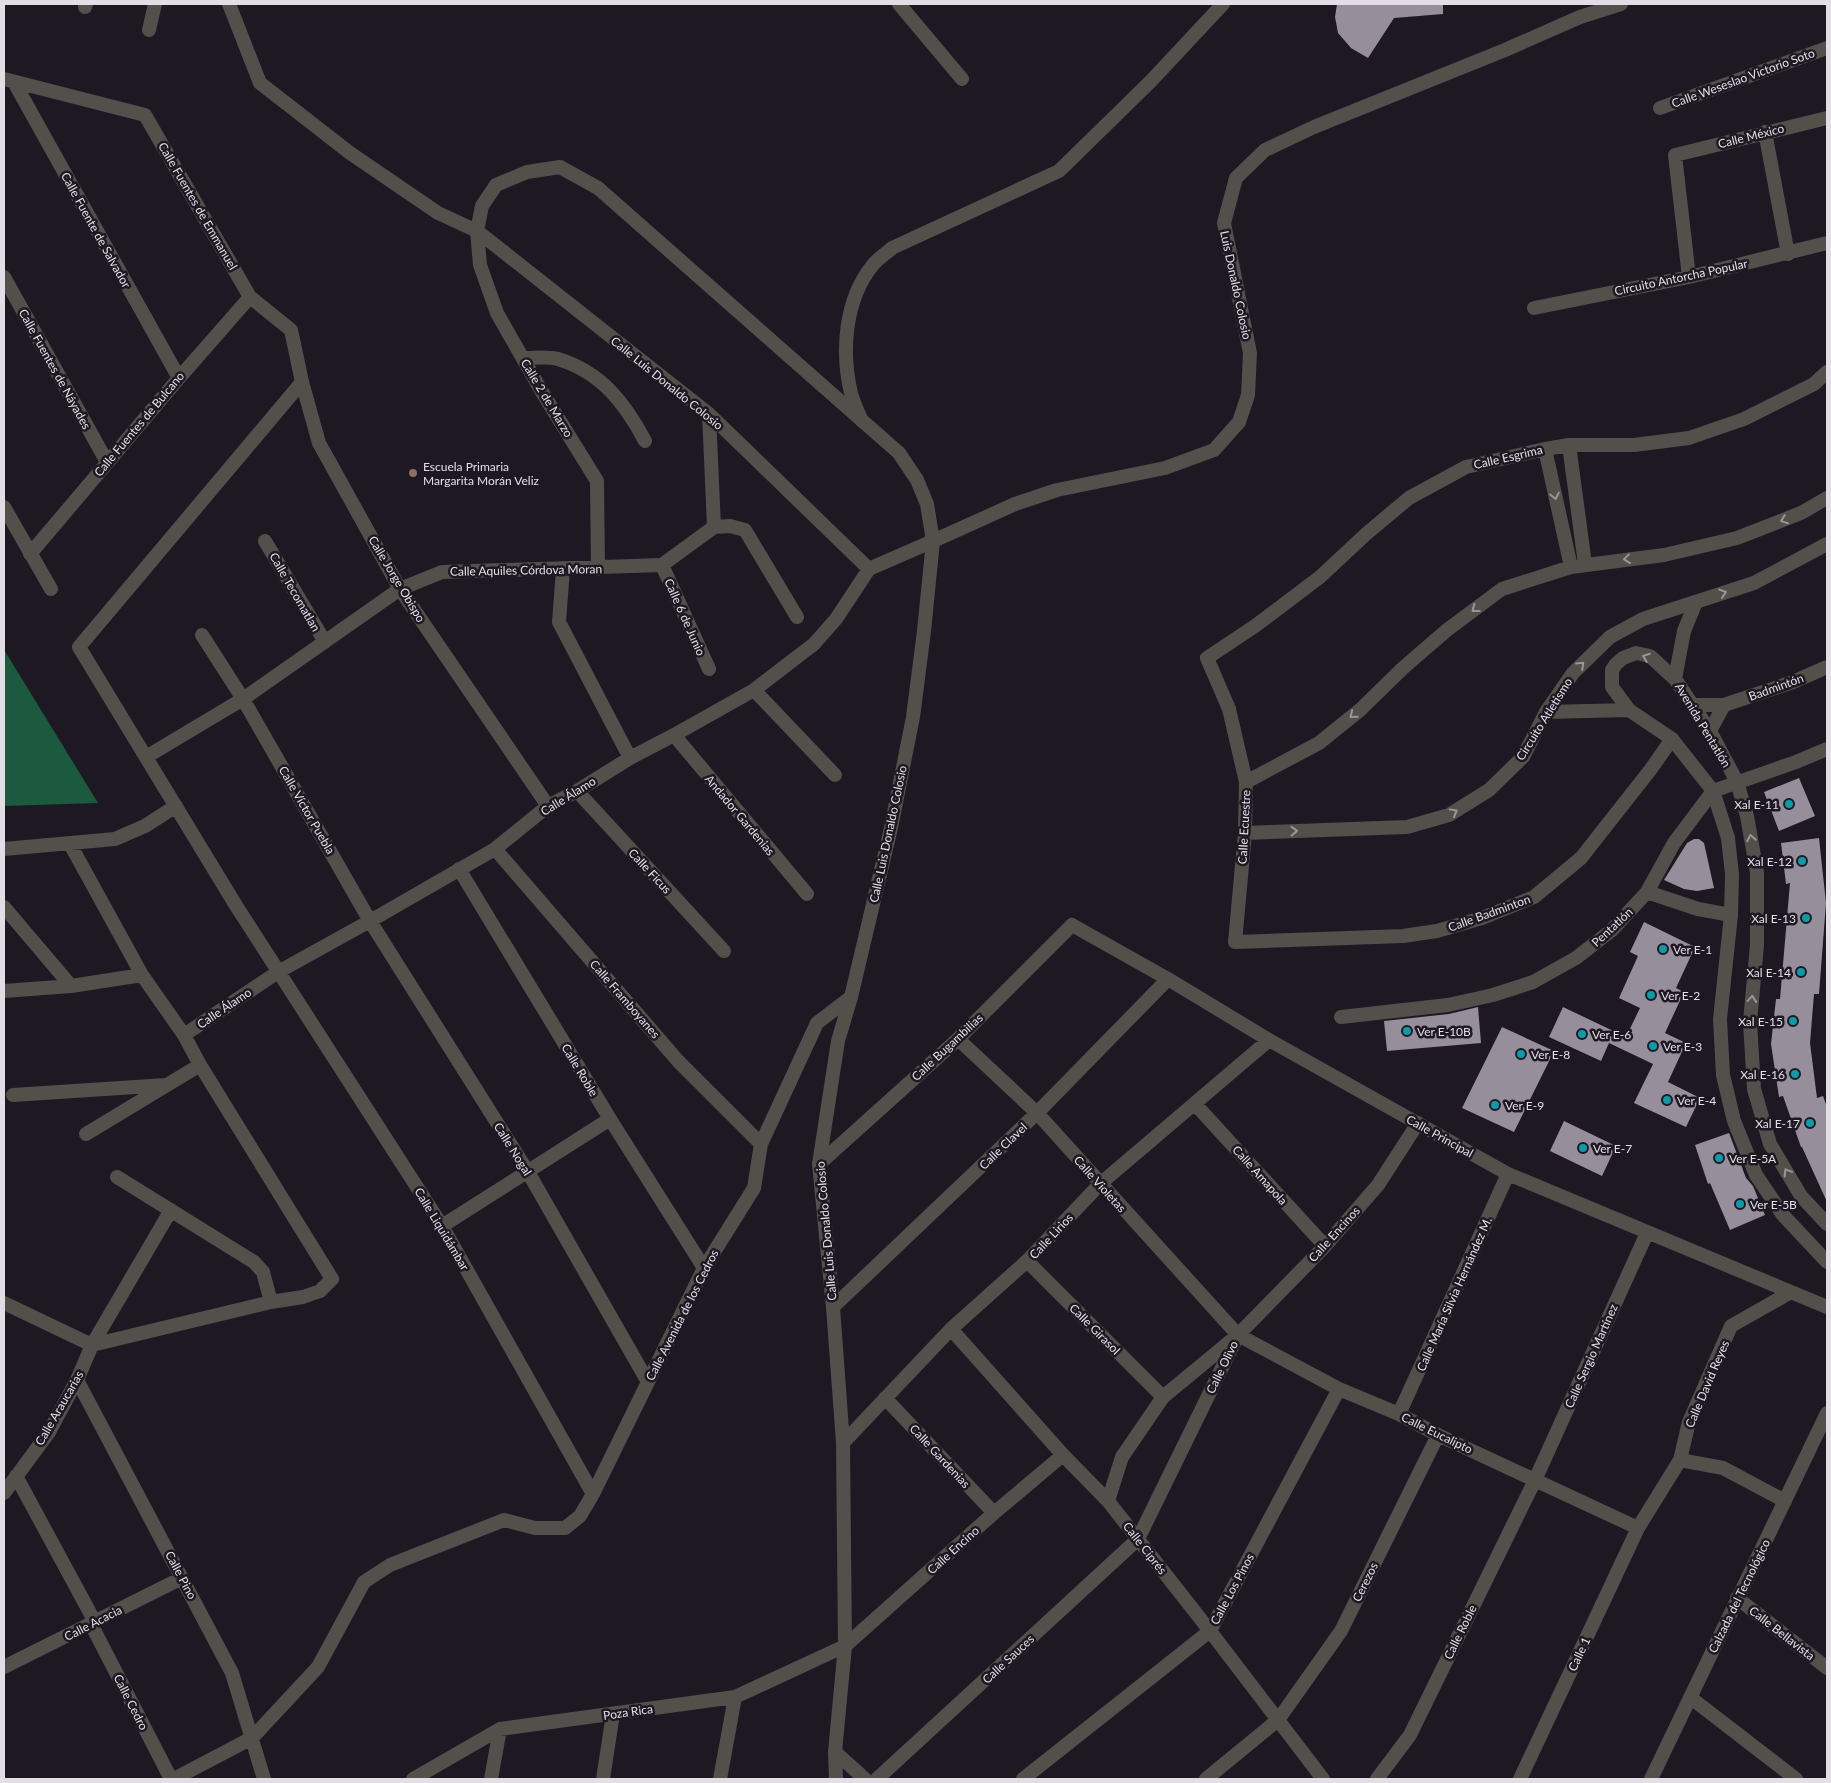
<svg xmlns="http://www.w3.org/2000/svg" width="1831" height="1783" font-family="Lato,sans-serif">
  <rect width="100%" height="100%" fill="#1e1822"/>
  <path fill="#1c5a3f" d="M4,650L6,653L98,803L4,806Z"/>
  <path fill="#968e9b" d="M1337,4H1443V14L1394,18L1368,58L1351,48L1338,33L1335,17Z
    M1799,778L1815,816L1779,831L1764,792Z
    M1819,838L1826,903L1819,994H1814L1810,1043L1817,1098L1823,1096L1827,1107V1202L1802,1147H1801L1783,1096L1779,1097L1771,1044L1776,999H1780L1790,883L1786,884L1781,843Z
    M1694,839H1699L1704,843L1714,888L1697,891L1684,889L1664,880L1687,843Z
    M1644,922L1695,947L1676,988L1684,992L1665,1033L1686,1043L1668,1082L1700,1098L1686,1127L1634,1103L1653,1064L1609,1043L1601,1061L1549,1037L1563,1007L1626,1037L1640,1008L1619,998L1638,956L1630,952Z
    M1478,1007L1481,1043L1387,1051L1384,1021L1449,1014Z
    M1502,1027L1554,1051L1514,1132L1462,1108Z
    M1564,1121L1616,1146L1602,1176L1550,1151Z
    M1729,1133L1746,1178L1753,1186L1765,1215L1730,1230L1710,1183L1708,1184L1695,1145Z"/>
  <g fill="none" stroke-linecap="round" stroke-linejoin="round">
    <path stroke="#534f4a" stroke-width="14" d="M899,4L962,79
      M85,7L86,4
      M149,30L155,4
      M4,79L145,115L250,297L291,330L302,382L319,443L400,589L548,806
      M14,82L179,378
      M1660,108L1827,48
      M1765,132L1788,254
      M477,231L709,414L869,569
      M477,231L480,265L497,313L542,392L597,481L598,569
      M4,277L107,462
      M1689,277L1675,155L1827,118
      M1534,308L1689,277L1827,243
      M523,358C534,358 548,356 558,359C601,372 625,403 645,441
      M302,382L79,647L235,904L442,1226L593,1494
      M709,414L714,527
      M862,421C858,412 853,402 851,393C841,351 845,300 872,266C877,259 886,254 892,248L1059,171L1151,81L1223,4
      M1569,445L1585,564
      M1545,449L1571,567
      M4,507L51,589
      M714,527L730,526L745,530L797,617
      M265,541L325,642
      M30,554L179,378L250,297
      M662,565L709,669
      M563,569L559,622L630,758
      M202,635L243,699L370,921L528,1172L648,1382
      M754,690L835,775
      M1692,705H1724L1793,682L1827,667
      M1710,731L1724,705
      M674,735L807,894
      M1672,739L1651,769L1581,858L1534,897L1482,918L1437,931L1403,936L1235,942L1245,833L1246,782L1229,709L1207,658L1255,626L1320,577L1366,534L1409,498L1466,467L1545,449L1569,445H1634L1689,438L1744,419L1814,384L1827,372
      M146,757L243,699L400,589L442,572L662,565L714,527
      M1246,782L1319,743L1360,710L1403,668L1447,630L1502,589L1571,567L1664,555L1737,538L1801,513L1827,498
      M577,791L724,951
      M1245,833L1407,827L1449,815L1489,790L1523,757L1546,712L1573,673L1610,637L1643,619L1754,583L1827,544
      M4,849L115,839L145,826L176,806
      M495,849L678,1061L761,1144
      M459,869L610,1119L704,1268
      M1647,892L1698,909L1731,915
      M4,907L71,986L142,975
      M4,991L71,986
      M1341,1017L1448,1005L1493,995L1533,982L1576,958L1612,930L1647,892L1674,843L1713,791L1796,762L1827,749
      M184,1035L278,972L370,921L495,849L548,806L577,791L630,758L674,735L754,690L814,644L836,619L869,569L933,541
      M958,1039L1037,1113L1238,1335L1339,1389L1399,1414L1438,1435L1638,1528
      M13,1095L166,1085
      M1195,1104L1325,1246
      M86,1134L200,1065
      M819,1164L958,1039L1072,925L1168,979L1269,1040L1508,1174L1827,1307
      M117,1177L254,1262L263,1272L271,1302
      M442,1226L610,1119
      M1027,1261L1163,1397
      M4,1303L92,1345L271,1302L303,1297L320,1291L332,1279L200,1065L184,1035L142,975L70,844
      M833,1307L1037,1113L1168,979
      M951,1329L1063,1455L1108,1501L1210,1631L1323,1779
      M77,1380L232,1673L264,1779
      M885,1398L994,1513
      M1399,1414L1508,1174
      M843,1443L951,1329L1027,1261L1100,1184L1269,1040
      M1680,1460L1723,1468L1785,1501
      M16,1476L95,1622
      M4,1493L49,1432L77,1380L92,1345L171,1210
      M1108,1501L1122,1457L1163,1397L1238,1335L1325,1246L1378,1185L1418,1123
      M1737,1598L1827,1668
      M91,1624L171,1779
      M4,1667L182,1578
      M1691,1698L1796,1779
      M174,1779L252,1738L318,1667L364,1582L390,1565L504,1520L535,1528H565L580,1516L593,1494L704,1268L754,1188L761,1144L817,1023L851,997
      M413,1779L500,1729L735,1697L845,1646L994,1513L1063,1455
      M491,1779L500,1729
      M603,1779L613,1714
      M720,1779L735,1697
      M877,1779L1138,1539L1238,1335
      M1023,1779L1210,1631L1339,1389
      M1206,1779L1278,1720L1341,1631L1438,1435
      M1377,1779L1410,1735L1535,1480L1647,1233
      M1520,1779L1638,1528L1680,1460L1689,1422L1731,1326L1791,1292"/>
    <path stroke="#534f4a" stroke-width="14" d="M229,4L260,83L350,153L438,213L477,231L482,206L496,185L527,172L560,167L598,188L899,453L917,480L927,504L933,541L924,631L913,717L891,828L851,997L838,1041L819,1164L833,1307L843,1443L845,1646L835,1752L836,1779
      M933,541L1015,504L1057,490L1165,468L1214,450L1239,422L1248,395L1250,353L1224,223L1236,178L1265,150L1314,127L1505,50L1580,17L1621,4
      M1675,679L1684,631L1696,602
      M1546,712L1629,710
      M1827,1224L1801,1196L1770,1144L1754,1089L1750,1022L1757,945V873L1747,816L1737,782L1710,731L1675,679L1650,656L1636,653L1623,658L1616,664L1612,670V687L1629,710L1672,739L1713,791L1728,838L1732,874L1731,915L1720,1019L1723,1075L1734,1121L1756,1175L1783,1215L1827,1262
      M835,1752L865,1779
      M1651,1779L1827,1413"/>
  </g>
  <defs><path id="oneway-chevron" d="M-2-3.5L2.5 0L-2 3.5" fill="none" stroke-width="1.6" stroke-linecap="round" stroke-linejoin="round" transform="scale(1.25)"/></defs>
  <g stroke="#9a9698">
    <use href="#oneway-chevron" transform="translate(1555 496) rotate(78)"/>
    <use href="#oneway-chevron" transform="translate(1784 520) rotate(159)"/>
    <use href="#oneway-chevron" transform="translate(1627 559) rotate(173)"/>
    <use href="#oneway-chevron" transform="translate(1723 593) rotate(-18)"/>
    <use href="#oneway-chevron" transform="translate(1475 609) rotate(143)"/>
    <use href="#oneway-chevron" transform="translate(1646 657) rotate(-159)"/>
    <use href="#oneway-chevron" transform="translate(1581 665) rotate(-44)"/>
    <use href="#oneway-chevron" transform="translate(1353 715) rotate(141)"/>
    <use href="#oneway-chevron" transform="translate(1454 812) rotate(-29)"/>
    <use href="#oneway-chevron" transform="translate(1294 831) rotate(-2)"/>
    <use href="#oneway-chevron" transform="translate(1751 838) rotate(-100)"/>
    <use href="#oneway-chevron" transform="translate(1752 999) rotate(-85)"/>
    <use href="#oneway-chevron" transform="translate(1787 1172) rotate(-121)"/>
  </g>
  <circle fill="#8d6e63" stroke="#1e1822" stroke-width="2" cx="413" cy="473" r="5"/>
  <g fill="#0f9aa8" stroke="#1e1822" stroke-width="2">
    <circle cx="1789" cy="804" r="5"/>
    <circle cx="1802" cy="861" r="5"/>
    <circle cx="1806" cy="918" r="5"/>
    <circle cx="1663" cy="949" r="5"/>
    <circle cx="1801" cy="972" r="5"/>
    <circle cx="1651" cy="995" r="5"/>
    <circle cx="1793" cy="1021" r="5"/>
    <circle cx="1407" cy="1031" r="5"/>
    <circle cx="1582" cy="1034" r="5"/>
    <circle cx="1653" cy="1046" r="5"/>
    <circle cx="1521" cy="1054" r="5"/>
    <circle cx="1795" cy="1074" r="5"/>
    <circle cx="1667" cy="1100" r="5"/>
    <circle cx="1495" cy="1105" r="5"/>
    <circle cx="1810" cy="1123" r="5"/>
    <circle cx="1583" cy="1148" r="5"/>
    <circle cx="1719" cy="1158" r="5"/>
    <circle cx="1740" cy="1204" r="5"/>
  </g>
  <g text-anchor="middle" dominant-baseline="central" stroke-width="5" stroke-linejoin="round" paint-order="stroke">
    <g font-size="12" fill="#e2dee5" stroke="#1e1822">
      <text transform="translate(1743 78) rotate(-20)">Calle Weseslao Victorio Soto</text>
      <text transform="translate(1751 136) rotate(-14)">Calle México</text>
      <text transform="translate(198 206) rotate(60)">Calle Fuentes de Emmanuel</text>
      <text transform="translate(96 230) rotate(61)">Calle Fuente de Salvador</text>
      <text transform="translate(1681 277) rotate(-12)">Circuito Antorcha Popular</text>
      <text transform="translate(1236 285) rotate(78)">Luis Donaldo Colosio</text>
      <text transform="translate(55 369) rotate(61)">Calle Fuentes de Náyades</text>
      <text transform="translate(667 383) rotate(39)">Calle Luis Donaldo Colosio</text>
      <text transform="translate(547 398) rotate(59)">Calle 2 de Marzo</text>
      <text transform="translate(139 424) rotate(-50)">Calle Fuentes de Bulcano</text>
      <text transform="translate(1508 457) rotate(-13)">Calle Esgrima</text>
      <text transform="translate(526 570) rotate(-1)">Calle Aquiles Córdova Moran</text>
      <text transform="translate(397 579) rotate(59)">Calle Jorge Obispo</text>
      <text transform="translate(295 592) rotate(60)">Calle Tecomatlan</text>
      <text transform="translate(685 617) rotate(66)">Calle 6 de Junio</text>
      <text transform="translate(1776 687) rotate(-20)">Badmintón</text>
      <text transform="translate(1544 719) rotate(-58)">Circuito Atletismo</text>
      <text transform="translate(1703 725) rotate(59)">Avenida Pentatlón</text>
      <text transform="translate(568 796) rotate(-32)">Calle Álamo</text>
      <text transform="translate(307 810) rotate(60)">Calle Víctor Puebla</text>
      <text transform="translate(740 815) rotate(50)">Andador Gardenias</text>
      <text transform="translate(1244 827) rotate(-87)">Calle Ecuestre</text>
      <text transform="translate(888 834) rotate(-78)">Calle Luis Donaldo Colosio</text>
      <text transform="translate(650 871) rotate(47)">Calle Ficus</text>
      <text transform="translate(1489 913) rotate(-20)">Calle Badminton</text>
      <text transform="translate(1612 927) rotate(-43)">Pentatlón</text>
      <text transform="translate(625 999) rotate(49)">Calle Framboyanes</text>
      <text transform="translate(224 1008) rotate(-34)">Calle Álamo</text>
      <text transform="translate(947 1047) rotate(-43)">Calle Bugambilias</text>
      <text transform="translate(580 1070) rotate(59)">Calle Roble</text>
      <text transform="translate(1440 1136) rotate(29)">Calle Principal</text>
      <text transform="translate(1003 1146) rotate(-44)">Calle Clavel</text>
      <text transform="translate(513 1149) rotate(58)">Calle Nogal</text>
      <text transform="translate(1260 1175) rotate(48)">Calle Amapola</text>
      <text transform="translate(1100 1184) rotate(48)">Calle Violetas</text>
      <text transform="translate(442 1229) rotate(59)">Calle Liquidámbar</text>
      <text transform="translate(826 1231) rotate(-95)">Calle Luis Donaldo Colosio</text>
      <text transform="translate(1334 1234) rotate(-48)">Calle Encinos</text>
      <text transform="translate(1051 1236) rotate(-47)">Calle Lirios</text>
      <text transform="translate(1454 1294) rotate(-66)">Calle María Silvia Hernández M.</text>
      <text transform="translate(682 1315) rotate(-63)">Calle Avenida de los Cedros</text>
      <text transform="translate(1095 1329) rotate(45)">Calle Girasol</text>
      <text transform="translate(1591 1356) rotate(-66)">Calle Sergio Martínez</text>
      <text transform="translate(1222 1367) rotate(-64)">Calle Olivo</text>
      <text transform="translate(1707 1384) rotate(-67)">Calle David Reyes</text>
      <text transform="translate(59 1408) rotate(-60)">Calle Araucarias</text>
      <text transform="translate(1437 1433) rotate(26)">Calle Eucalipto</text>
      <text transform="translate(940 1456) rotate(47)">Calle Gardenias</text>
      <text transform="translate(1145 1548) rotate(52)">Calle Ciprés</text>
      <text transform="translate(953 1550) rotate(-42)">Calle Encino</text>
      <text transform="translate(181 1575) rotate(62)">Calle Pino</text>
      <text transform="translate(1365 1582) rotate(-64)">Cerezos</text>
      <text transform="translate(1232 1589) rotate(-62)">Calle Los Pinos</text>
      <text transform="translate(1739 1596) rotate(-64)">Calzada del Tecnológico</text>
      <text transform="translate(93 1623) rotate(-27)">Calle Acacia</text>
      <text transform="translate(1460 1632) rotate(-64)">Calle Roble</text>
      <text transform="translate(1782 1633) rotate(38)">Calle Bellavista</text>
      <text transform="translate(1579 1654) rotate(-65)">Calle 1</text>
      <text transform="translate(1008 1659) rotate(-43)">Calle Sauces</text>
      <text transform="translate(131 1702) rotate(63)">Calle Cedro</text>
      <text transform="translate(628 1712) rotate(-8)">Poza Rica</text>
    </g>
    <g font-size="12" fill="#e2dee5" stroke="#1e1822" text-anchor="start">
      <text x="423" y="466">Escuela Primaria<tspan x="423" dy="14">Margarita Morán Veliz</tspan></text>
      <text x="1779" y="804" text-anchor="end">Xal E-11</text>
      <text x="1792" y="861" text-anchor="end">Xal E-12</text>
      <text x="1796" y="918" text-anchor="end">Xal E-13</text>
      <text x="1673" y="949">Ver E-1</text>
      <text x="1791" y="972" text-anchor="end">Xal E-14</text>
      <text x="1661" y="995">Ver E-2</text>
      <text x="1783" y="1021" text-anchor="end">Xal E-15</text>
      <text x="1417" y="1031">Ver E-10B</text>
      <text x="1592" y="1034">Ver E-6</text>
      <text x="1663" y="1046">Ver E-3</text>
      <text x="1531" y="1054">Ver E-8</text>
      <text x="1785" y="1074" text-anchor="end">Xal E-16</text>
      <text x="1677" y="1100">Ver E-4</text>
      <text x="1505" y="1105">Ver E-9</text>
      <text x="1800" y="1123" text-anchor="end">Xal E-17</text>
      <text x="1593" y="1148">Ver E-7</text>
      <text x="1729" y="1158">Ver E-5A</text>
      <text x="1750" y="1204">Ver E-5B</text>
    </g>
  </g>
  <rect width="1831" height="1783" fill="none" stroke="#e2dee5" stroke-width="10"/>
</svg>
